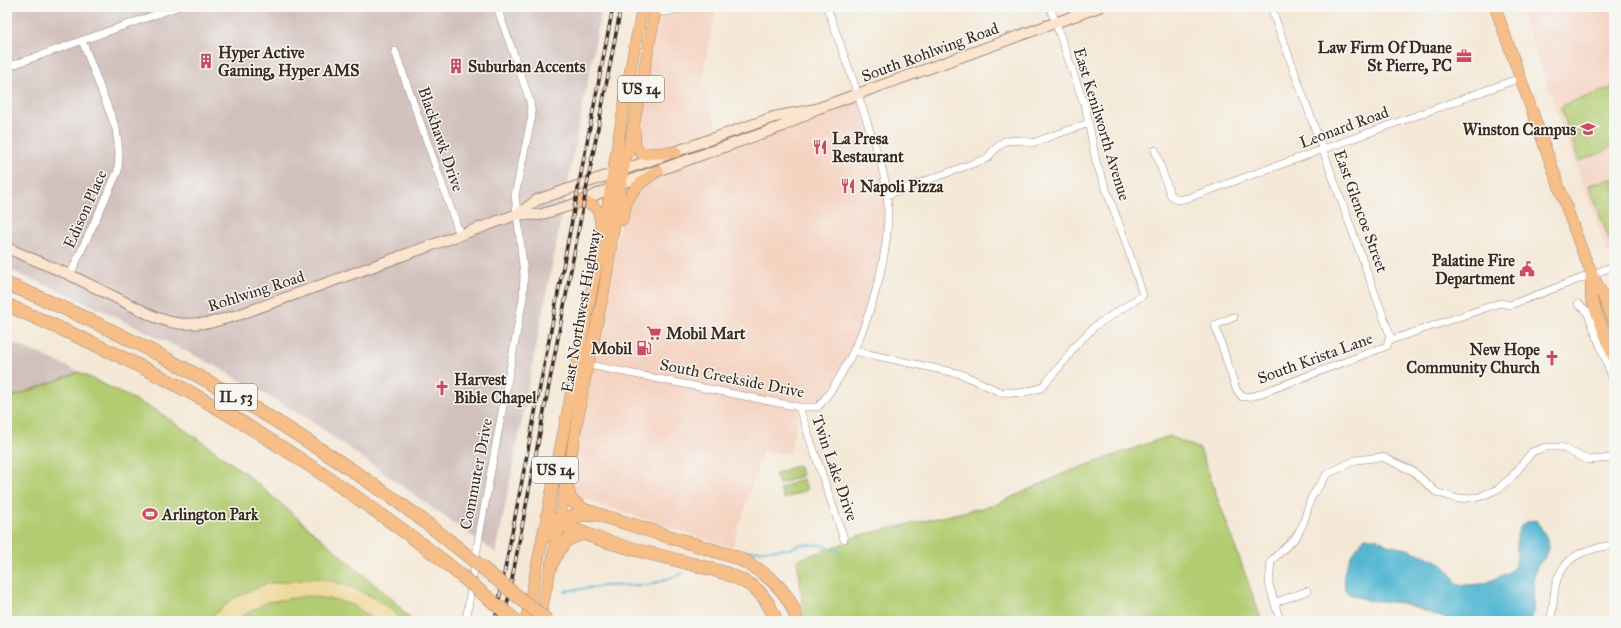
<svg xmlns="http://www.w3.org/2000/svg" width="1621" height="628" font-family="'IM FELL Great Primer',serif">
  <rect width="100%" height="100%" fill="#f6f6f2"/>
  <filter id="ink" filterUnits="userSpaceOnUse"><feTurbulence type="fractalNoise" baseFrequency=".025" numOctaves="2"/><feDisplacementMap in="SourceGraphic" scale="8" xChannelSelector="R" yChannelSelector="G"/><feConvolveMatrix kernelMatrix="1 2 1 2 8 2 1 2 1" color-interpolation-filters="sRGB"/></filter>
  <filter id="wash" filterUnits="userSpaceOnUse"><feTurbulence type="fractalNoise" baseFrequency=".012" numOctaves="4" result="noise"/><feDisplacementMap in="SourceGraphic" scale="16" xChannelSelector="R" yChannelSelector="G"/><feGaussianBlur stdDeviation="0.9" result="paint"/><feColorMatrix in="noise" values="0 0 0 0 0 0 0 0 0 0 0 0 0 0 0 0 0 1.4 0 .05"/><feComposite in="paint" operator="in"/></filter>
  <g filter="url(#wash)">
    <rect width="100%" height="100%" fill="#f4e8d6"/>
    <path fill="#f5d3c1" d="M656,7H716L702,80L720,137L623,171Z
      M1519,7H1614V252L1608,254Z
      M858,94L887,195L883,258L854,351L818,407H799L790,454L763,451L732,548L578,497L566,485L624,207L641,182Z"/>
    <path fill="#d1c0bc" d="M7,7H602L496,553L308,419L212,364L68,294L7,269Z
      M7,341L40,354L79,372L7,399Z"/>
    <path fill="#b2cc71" stroke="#767b48" d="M1614,87V144L1602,153L1579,161L1561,108L1563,105Z
      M1614,178V245L1610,243L1589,185Z
      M79,372L157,411L201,441L246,474L394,601L412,621H7V399Z
      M1169,436L1200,449L1262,621H805L797,560L840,545L857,536L995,505L1065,473Z
      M798,465L802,476L779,484L775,474Z
      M803,479L807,490L784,499L780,488Z"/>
    <path fill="#eeda9e" stroke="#94825e" d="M318,578C350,585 380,596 403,621H377L352,605L336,600L307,596L267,602L234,621H207L231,600L265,584Z"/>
    <path fill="#55b8d3" stroke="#487178" d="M1536,520C1540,527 1546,535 1548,542C1552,556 1540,559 1536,569C1529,584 1537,606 1531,621H1453L1402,603L1367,600L1349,594L1345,589L1344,573L1350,557L1365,537L1378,539L1387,545L1407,549L1438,561L1450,572L1456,582L1461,586C1468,584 1475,585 1482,584C1487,583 1506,574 1510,571C1528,558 1502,523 1536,520Z"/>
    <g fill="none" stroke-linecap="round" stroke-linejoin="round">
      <path stroke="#55b8d3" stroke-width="2" d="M748,551L789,549L802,544L820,545L841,552
        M565,591L604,586L648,585L682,574
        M449,621L454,619"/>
    </g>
  </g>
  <g filter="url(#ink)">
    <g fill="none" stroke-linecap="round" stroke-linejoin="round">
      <g stroke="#98897a" stroke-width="8">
        <path id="street" d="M643,9L665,12L687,7
          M395,51L460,235
          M7,67L177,7
          M1155,150L1170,194L1177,200L1188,198L1520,78
          M887,195L988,158L992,152L1005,141L1021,140L1032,143L1089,123
          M70,275L118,171L119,151L116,129L82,40
          M1578,304L1587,311L1614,382
          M1234,317L1215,325L1236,389L1242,397L1254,396L1387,346L1390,335L1271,7
          M1388,341L1500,303L1510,305L1614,266
          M854,351L961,374L1000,392L1021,393L1041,388L1067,358L1074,347L1095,326L1143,295L1125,240L1096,162L1086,109L1050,7
          M584,364L799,407H818C860,360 894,258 887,195C885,172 876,149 869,128C856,87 841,47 827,7
          M799,407L844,539
          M1274,603L1307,591
          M466,621L479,536L523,298L524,275L515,195L532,116L530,101L497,7
          M1280,621L1269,584L1271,561L1296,537L1303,524L1311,498L1327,474L1356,460L1382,457L1413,471L1436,492L1458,499L1479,497L1498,489L1512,477L1532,452L1546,447H1561L1588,460L1614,458
          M1550,621C1555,607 1552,588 1559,575C1570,552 1592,548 1614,545"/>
      </g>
      <g stroke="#98897a" stroke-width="12">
        <path id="secondary" d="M518,214L539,215L575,204L620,184L783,126L816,109L1099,7
          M7,248L70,275L155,317L170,322L184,324L209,323L238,315L518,214L537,200L774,117L816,109"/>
      </g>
      <g stroke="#98897a" stroke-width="12">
        <path id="primary" d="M1495,7L1581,248C1591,274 1605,297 1614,323
          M635,133V146L642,154L676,152
          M580,201L593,205L599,213L601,227
          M622,220C627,194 635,185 658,171
          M1591,275V298L1614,358
          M526,621L601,243C616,164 625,85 643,7
          M539,621L552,563L584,383L604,290L623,171L634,124L656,7"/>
      </g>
      <g stroke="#98897a" stroke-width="14">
        <path id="highway" d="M7,284C105,323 194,371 284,426C340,462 396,498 448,540
          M7,305C78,336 149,368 216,407C294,453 369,504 441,559
          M566,485L570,499L584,510L738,558C765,572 790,590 797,621
          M547,516C589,541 644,551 692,564C714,570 739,575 757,590C766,598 772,610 776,621
          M543,538C558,523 570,513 592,515
          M552,563C562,545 562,539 583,534"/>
      </g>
      <use href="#street" stroke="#fff" stroke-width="7"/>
      <use href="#secondary" stroke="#fce5cf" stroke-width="10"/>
      <use href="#primary" stroke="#f7be87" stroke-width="11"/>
      <use href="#highway" stroke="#f7be87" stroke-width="13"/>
      <g stroke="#3b2a1e" stroke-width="3.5">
        <path id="rail" d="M495,621L613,7
          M504,621L621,7"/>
      </g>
      <use href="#rail" stroke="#f6f6f2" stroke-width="2" stroke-dasharray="6" stroke-linecap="butt"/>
      <g stroke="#98897a" stroke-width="14" stroke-linecap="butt">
        <path id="highway-bridge" d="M448,540L548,621
          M441,559L516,621"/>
      </g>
      <use href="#highway-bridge" stroke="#f7be87" stroke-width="13"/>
    </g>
  </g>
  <defs>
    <g id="office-bare" transform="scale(1.2)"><path d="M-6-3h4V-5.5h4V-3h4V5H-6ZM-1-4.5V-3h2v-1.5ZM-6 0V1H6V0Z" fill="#d1495b" stroke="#f6f6f2" stroke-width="2.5" paint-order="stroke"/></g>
    <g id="building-bare" transform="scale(1.2)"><path d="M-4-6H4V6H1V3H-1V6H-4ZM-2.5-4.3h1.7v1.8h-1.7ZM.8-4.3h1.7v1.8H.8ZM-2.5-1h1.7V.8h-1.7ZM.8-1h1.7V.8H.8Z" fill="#d1495b" stroke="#f6f6f2" stroke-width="2.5" paint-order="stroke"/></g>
    <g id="school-bare" transform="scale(1.2)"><path d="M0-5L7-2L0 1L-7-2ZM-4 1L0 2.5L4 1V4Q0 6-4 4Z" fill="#d1495b" stroke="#f6f6f2" stroke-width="2.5" paint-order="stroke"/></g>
    <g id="restaurant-bare" transform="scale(1.2)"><path d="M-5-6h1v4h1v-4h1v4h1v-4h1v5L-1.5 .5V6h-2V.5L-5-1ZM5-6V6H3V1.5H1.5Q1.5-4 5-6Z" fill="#d1495b" stroke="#f6f6f2" stroke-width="2.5" paint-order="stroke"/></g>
    <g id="civic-bare" transform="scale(1.2)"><path d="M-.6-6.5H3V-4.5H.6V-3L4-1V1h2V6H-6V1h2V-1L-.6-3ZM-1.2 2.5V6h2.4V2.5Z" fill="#d1495b" stroke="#f6f6f2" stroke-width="2.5" paint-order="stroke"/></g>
    <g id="supermarket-bare" transform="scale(1.2)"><path d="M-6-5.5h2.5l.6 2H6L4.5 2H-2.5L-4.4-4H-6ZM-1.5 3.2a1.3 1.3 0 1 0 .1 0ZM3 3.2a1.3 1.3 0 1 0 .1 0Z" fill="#d1495b" stroke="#f6f6f2" stroke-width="2.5" paint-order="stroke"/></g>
    <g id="fuel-bare" transform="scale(1.2)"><path d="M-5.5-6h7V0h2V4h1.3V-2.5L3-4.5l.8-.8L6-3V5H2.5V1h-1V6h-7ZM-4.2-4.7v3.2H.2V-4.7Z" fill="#d1495b" stroke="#f6f6f2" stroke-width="2.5" paint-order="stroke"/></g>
    <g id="church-bare" transform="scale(1.2)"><path d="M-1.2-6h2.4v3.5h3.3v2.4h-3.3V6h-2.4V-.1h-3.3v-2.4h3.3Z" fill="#d1495b" stroke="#f6f6f2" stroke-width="2.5" paint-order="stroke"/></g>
    <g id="stadium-bare" transform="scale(1.2)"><path d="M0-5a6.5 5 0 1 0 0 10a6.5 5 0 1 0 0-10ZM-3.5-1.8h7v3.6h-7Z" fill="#d1495b" stroke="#f6f6f2" stroke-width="2.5" paint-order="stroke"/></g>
  </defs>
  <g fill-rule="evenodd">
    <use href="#office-bare" x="1464" y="56"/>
    <use href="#building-bare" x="206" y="61"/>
    <use href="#building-bare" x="456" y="66"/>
    <use href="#school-bare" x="1588" y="129"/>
    <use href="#restaurant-bare" x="820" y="147"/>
    <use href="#restaurant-bare" x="848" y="186"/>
    <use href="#civic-bare" x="1527" y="269"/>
    <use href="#supermarket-bare" x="654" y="333"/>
    <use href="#fuel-bare" x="644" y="348"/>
    <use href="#church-bare" x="1552" y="358"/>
    <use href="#church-bare" x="442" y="388"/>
    <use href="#stadium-bare" x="150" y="514"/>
  </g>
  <g text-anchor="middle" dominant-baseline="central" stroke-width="3" stroke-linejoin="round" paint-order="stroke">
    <g fill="#f6f6f2" stroke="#73675e" stroke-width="1">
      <rect x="618" y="76" width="46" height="26" rx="3"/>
      <rect x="215" y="384" width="42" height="26" rx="3"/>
      <rect x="532" y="457" width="46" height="26" rx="3"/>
    </g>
    <g font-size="15" font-weight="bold" fill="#3b2a1e">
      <text x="641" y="89">US 14</text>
      <text x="236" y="397">IL 53</text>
      <text x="555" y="470">US 14</text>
    </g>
    <g font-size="16" font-weight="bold" fill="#3b2a1e" stroke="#f6f6f2" text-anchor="start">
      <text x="1452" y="47" text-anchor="end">Law Firm Of Duane<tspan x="1452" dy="18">St Pierre, PC</tspan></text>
      <text x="218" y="52">Hyper Active<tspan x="218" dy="18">Gaming, Hyper AMS</tspan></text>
      <text x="468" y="66">Suburban Accents</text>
      <text x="1576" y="129" text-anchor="end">Winston Campus</text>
      <text x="832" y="138">La Presa<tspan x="832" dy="18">Restaurant</tspan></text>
      <text x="860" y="186">Napoli Pizza</text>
      <text x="1515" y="260" text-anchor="end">Palatine Fire<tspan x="1515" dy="18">Department</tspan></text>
      <text x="666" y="333">Mobil Mart</text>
      <text x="632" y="348" text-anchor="end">Mobil</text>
      <text x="1540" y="349" text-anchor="end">New Hope<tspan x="1540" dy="18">Community Church</tspan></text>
      <text x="454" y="379">Harvest<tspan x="454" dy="18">Bible Chapel</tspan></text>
      <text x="162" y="514">Arlington Park</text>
    </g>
    <g font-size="16" fill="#3b2a1e" stroke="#f6f6f2">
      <text transform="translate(930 52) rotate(-20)">South Rohlwing Road</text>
      <text transform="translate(1102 124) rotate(73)">East Kenilworth Avenue</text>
      <text transform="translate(1344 127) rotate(-20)">Leonard Road</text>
      <text transform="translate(441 139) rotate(71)">Blackhawk Drive</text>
      <text transform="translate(85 209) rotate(-66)">Edison Place</text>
      <text transform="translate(1361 211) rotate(70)">East Glencoe Street</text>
      <text transform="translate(256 291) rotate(-18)">Rohlwing Road</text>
      <text transform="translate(581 311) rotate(-80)">East Northwest Highway</text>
      <text transform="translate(1315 358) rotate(-20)">South Krista Lane</text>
      <text transform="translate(732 378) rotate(11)">South Creekside Drive</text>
      <text transform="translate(835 468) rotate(71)">Twin Lake Drive</text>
      <text transform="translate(476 474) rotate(-79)">Commuter Drive</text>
    </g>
  </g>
  <rect width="1621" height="628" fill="none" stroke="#f6f6f2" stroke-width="24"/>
</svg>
